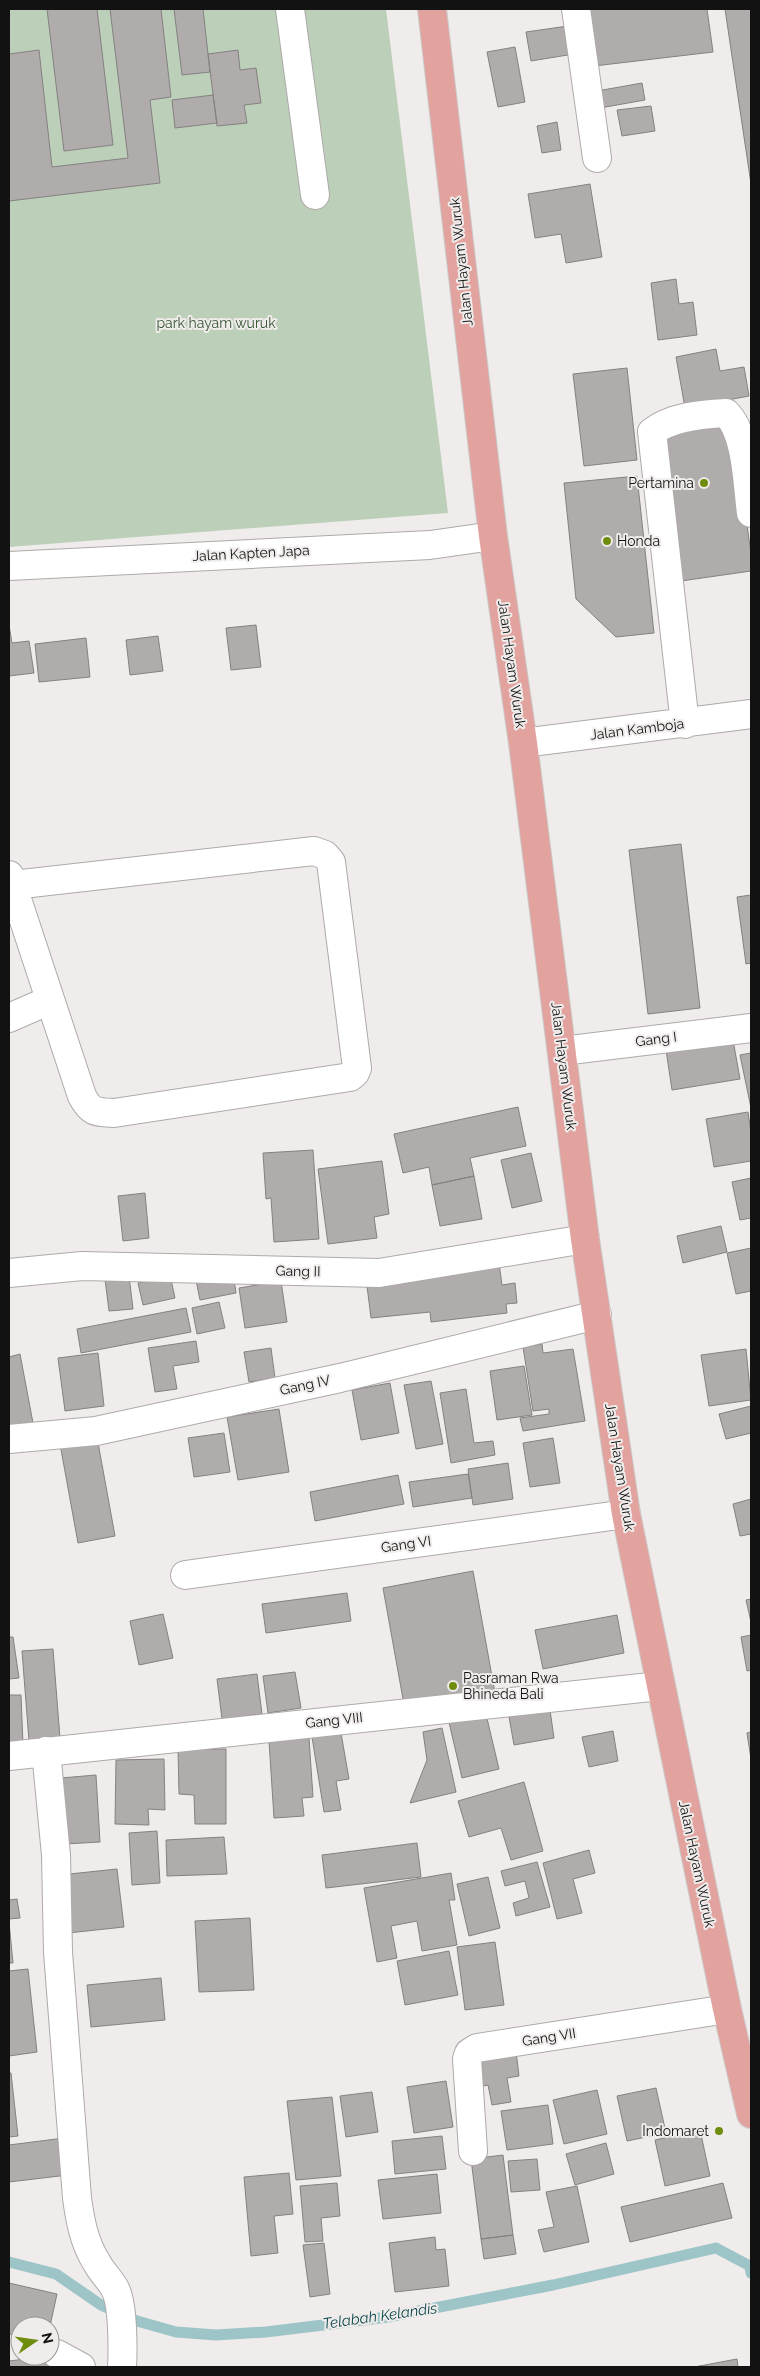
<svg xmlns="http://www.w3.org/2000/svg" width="760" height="2376" font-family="Raleway,sans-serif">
  <rect width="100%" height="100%" fill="#f0eceb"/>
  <path fill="#bccfb9" d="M9,9H386L448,513L9,547Z"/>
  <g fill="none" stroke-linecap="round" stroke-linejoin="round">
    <path stroke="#9dc5c7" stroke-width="11" d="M9,2262L56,2274L101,2305L137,2321L176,2332L216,2335L266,2332L388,2317L553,2285L716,2248L750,2266L751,2273"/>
  </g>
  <path fill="#b0acac" stroke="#858181" d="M47,9H97L113,145L64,151Z
    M110,9H161L171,97L150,100L160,183L9,201V54L39,50L52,167L128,158Z
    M174,9H203L210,72L182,75Z
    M587,9H707L713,52L594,66Z
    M725,9H751V184Z
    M575,25L580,53L531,61L526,32Z
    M515,47L525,102L498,107L487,52Z
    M238,50L240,70L256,68L261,103L244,105L247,123L217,126L208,54Z
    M642,83L645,100L600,108L597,91Z
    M213,95L217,123L175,128L172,100Z
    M651,106L655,131L622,136L617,110Z
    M557,122L561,150L542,153L537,126Z
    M590,184L602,257L566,263L561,234L535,238L528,194Z
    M676,279L679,304L693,302L697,335L658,340L651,283Z
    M716,349L720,371L744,367L749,396L685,408L676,357Z
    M627,368L637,460L584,466L573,374Z
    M732,421L751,553V571L681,581L659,432Z
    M637,476L654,633L616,637L576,599L564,483Z
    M9,625L12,643L29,641L34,673L9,676Z
    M256,625L261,667L231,670L226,628Z
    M158,636L163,671L130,675L126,640Z
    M86,638L90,677L39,682L35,644Z
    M681,844L700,1008L648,1014L629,850Z
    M751,895V963L746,964L737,897Z
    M733,1040L740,1079L672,1090L666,1050Z
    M751,1053V1108L740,1055Z
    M518,1107L526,1146L470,1158L474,1176L432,1185L429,1167L403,1173L394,1134Z
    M748,1112L751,1132V1161L714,1167L706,1119Z
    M313,1150L319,1239L274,1242L271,1198L266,1199L263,1153Z
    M531,1153L542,1201L512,1208L501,1160Z
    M382,1161L389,1214L374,1217L377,1238L328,1244L318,1169Z
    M474,1176L482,1219L440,1226L432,1185Z
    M751,1178V1218L740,1220L732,1182Z
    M145,1193L149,1238L123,1241L118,1196Z
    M721,1226L727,1252L683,1263L677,1236Z
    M751,1248V1291L736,1294L727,1253Z
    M499,1263L502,1285L515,1283L517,1303L506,1304L507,1313L431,1322L430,1312L371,1318L366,1278Z
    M233,1273L236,1293L200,1300L196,1280Z
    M170,1275L175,1298L143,1305L138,1283Z
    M129,1276L133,1309L109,1311L105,1279Z
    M281,1281L287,1322L245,1328L239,1288Z
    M219,1302L225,1328L197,1334L192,1308Z
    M186,1308L191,1332L81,1353L77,1329Z
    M196,1341L199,1362L173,1366L177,1389L155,1392L148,1348Z
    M542,1344L543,1353L573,1349L585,1421L523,1431L520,1418L549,1414V1409L533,1411L523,1347Z
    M271,1348L275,1378L249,1382L244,1352Z
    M746,1349L751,1400L709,1406L701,1355Z
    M98,1353L104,1406L65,1411L58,1358Z
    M20,1354L33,1423L9,1428V1357Z
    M524,1366L532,1415L497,1420L490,1371Z
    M431,1381L443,1444L416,1449L404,1385Z
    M390,1383L399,1433L361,1440L352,1390Z
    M466,1389L474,1443L493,1441L495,1455L451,1463L440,1393Z
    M751,1406V1433L726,1439L719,1414Z
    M279,1409L289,1472L238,1480L227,1417Z
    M224,1433L230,1472L194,1477L188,1438Z
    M97,1437L115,1536L78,1543L60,1444Z
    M553,1438L560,1483L530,1487L523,1443Z
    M508,1463L513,1499L473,1505L468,1469Z
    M468,1474L472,1498L413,1507L409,1482Z
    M398,1475L404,1504L315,1521L310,1492Z
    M751,1499V1534L740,1536L733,1504Z
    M473,1571L495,1693L405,1710L383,1588Z
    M347,1593L351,1621L266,1633L262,1604Z
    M751,1599V1622L746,1600Z
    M163,1614L173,1658L139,1665L130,1621Z
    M617,1615L624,1653L543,1669L535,1630Z
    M751,1635V1670L747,1671L741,1637Z
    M9,1637H13L19,1678L9,1679Z
    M53,1649L60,1738L29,1741L22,1651Z
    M295,1672L301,1708L268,1713L263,1676Z
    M257,1674L262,1714L222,1719L217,1679Z
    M9,1695H21L23,1744L9,1745Z
    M485,1710L499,1769L462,1778L448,1718Z
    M550,1710L554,1738L514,1745L509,1717Z
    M442,1728L456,1792L410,1803L427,1760L423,1732Z
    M613,1731L618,1761L589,1767L582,1737Z
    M751,1732V1759L747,1733Z
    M341,1733L349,1779L336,1781L341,1810L324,1812L312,1737Z
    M309,1738L313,1797L302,1798L304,1816L274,1818L269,1741Z
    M178,1749H226V1824H195L194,1795L179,1794Z
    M164,1759L165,1810L148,1809L149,1825L115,1824L116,1760Z
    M96,1775L100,1842L65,1844L61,1778Z
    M524,1782L543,1851L511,1860L501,1828L469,1837L458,1801Z
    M157,1831L160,1883L132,1885L129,1833Z
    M224,1837L227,1874L167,1876L166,1840Z
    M417,1843L421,1877L326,1888L322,1855Z
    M589,1850L595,1873L573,1879L582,1913L557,1919L543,1863Z
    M537,1862L550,1907L516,1916L513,1903L529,1898L525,1881L505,1886L501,1871Z
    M117,1869L124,1927L68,1933L60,1875Z
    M451,1873L455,1900H449L457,1945L422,1951L417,1921L391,1926L397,1958L377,1962L364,1888Z
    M488,1877L500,1928L469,1936L457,1884Z
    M17,1899L20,1918L9,1919V1900Z
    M250,1918L254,1990L199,1992L195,1921Z
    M9,1922L13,1963H9Z
    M495,1942L504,2005L465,2010L457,1947Z
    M449,1951L458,1995L405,2005L397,1961Z
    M28,1969L37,2052L9,2056V1971Z
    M161,1978L165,2020L91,2027L87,1985Z
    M516,2051L519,2076L507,2078L511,2102L492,2105L488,2085L474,2088L469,2059Z
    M9,2073H11L18,2136L9,2137Z
    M446,2081L453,2127L414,2133L407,2087Z
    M656,2088L666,2133L627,2141L617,2096Z
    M597,2090L607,2134L564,2144L553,2100Z
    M372,2092L378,2132L346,2137L340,2096Z
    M332,2097L341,2176L296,2180L287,2101Z
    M548,2105L553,2144L507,2150L501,2111Z
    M700,2130L710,2176L665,2186L655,2140Z
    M442,2136L446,2169L395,2174L392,2141Z
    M64,2138L68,2175L9,2182V2145Z
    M606,2143L614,2174L575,2185L566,2154Z
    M503,2155L513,2235L481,2239L471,2159Z
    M537,2159L540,2190L511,2192L508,2161Z
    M289,2173L293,2214L274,2216L278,2253L251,2256L244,2177Z
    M437,2174L441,2213L383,2219L378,2180Z
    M337,2183L340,2216L321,2218L323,2241L305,2242L300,2186Z
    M723,2183L732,2218L630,2242L621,2207Z
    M577,2186L589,2242L544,2252L538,2230L554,2227L546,2192Z
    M513,2235L516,2254L484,2259L481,2239Z
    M435,2237L436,2250L445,2249L449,2286L395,2292L389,2243Z
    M324,2243L330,2294L310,2297L303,2245Z
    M9,2283L57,2294L50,2326H20V2336L9,2334Z
    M51,2356L53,2367H9V2361Z
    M737,2359L738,2367H694Z"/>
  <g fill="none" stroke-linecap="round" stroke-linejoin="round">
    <g stroke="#adaaa9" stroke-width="30">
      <path id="minor" d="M290,9L315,195
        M576,9L597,158
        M9,566L430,545L493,536
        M685,724L652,432C671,417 702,414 726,413C747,433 747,485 751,513
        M523,743L751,714
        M9,875L82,1096C91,1113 96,1112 114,1113L350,1077L355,1073L357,1068L331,862L325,855L314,851L13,885
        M9,1018L50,1000
        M562,1051L751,1028
        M9,1273L82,1266L379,1273L585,1239
        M9,1439L96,1431L340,1378L597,1315
        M185,1575L626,1514
        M46,1751L56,1855L58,1952L77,2198C80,2220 84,2243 97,2263C102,2273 112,2281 116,2291C123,2306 123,2350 122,2367
        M9,1756L660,1686
        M473,2151L467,2059L469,2053L477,2048L727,2009
        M57,2354L81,2367"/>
    </g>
    <g stroke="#cbcbcb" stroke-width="30">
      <path id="major" d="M432,9L493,536L523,743L585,1239L626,1514L727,2009L751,2114"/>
    </g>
    <use href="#minor" stroke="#fff" stroke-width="28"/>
    <use href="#major" stroke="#e2a29e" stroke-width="28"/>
  </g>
  <g fill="#6f8d0c" stroke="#f0eceb" stroke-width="2">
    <circle cx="704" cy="483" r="5"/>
    <circle cx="607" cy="541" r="5"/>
    <circle cx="453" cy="1686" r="5"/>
    <circle cx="719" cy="2131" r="5"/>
  </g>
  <g text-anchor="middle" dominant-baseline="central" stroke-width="4" stroke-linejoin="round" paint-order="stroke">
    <g font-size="14" fill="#131212" stroke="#f0eceb">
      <text transform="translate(461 262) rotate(-96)">Jalan Hayam Wuruk</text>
      <text transform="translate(251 553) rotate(-3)">Jalan Kapten Japa</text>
      <text transform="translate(512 664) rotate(82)">Jalan Hayam Wuruk</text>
      <text transform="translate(637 729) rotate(-7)">Jalan Kamboja</text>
      <text transform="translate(656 1039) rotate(-7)">Gang I</text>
      <text transform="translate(564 1066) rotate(83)">Jalan Hayam Wuruk</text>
      <text transform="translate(298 1271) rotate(1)">Gang II</text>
      <text transform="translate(305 1385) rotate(-12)">Gang IV</text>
      <text transform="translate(620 1467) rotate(81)">Jalan Hayam Wuruk</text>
      <text transform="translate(406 1544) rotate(-8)">Gang VI</text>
      <text transform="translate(334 1720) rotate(-6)">Gang VIII</text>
      <text transform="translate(697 1864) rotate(78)">Jalan Hayam Wuruk</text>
      <text transform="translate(549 2037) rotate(-9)">Gang VII</text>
    </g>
    <g font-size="14" fill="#335530" stroke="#f0eceb">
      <text x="216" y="323">park hayam wuruk</text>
    </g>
    <g font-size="14" fill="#131212" stroke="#f0eceb" text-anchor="end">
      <text x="694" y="483">Pertamina</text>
      <text x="617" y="541" text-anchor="start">Honda</text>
      <text x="463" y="1678" text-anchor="start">Pasraman Rwa<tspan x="463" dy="16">Bhineda Bali</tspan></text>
      <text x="709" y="2131">Indomaret</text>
    </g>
    <g font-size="15" font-style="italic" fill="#0b484c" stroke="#f0eceb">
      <text transform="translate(380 2316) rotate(-8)">Telabah Kelandis</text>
    </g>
  </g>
  <rect width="760" height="2376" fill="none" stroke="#131212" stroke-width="20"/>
  <g transform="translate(35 2341) rotate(77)"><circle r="24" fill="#f0eceb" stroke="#989594"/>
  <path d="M0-4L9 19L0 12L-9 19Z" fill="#6f8d0c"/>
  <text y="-8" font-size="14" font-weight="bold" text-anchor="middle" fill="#131212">N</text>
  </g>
</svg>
